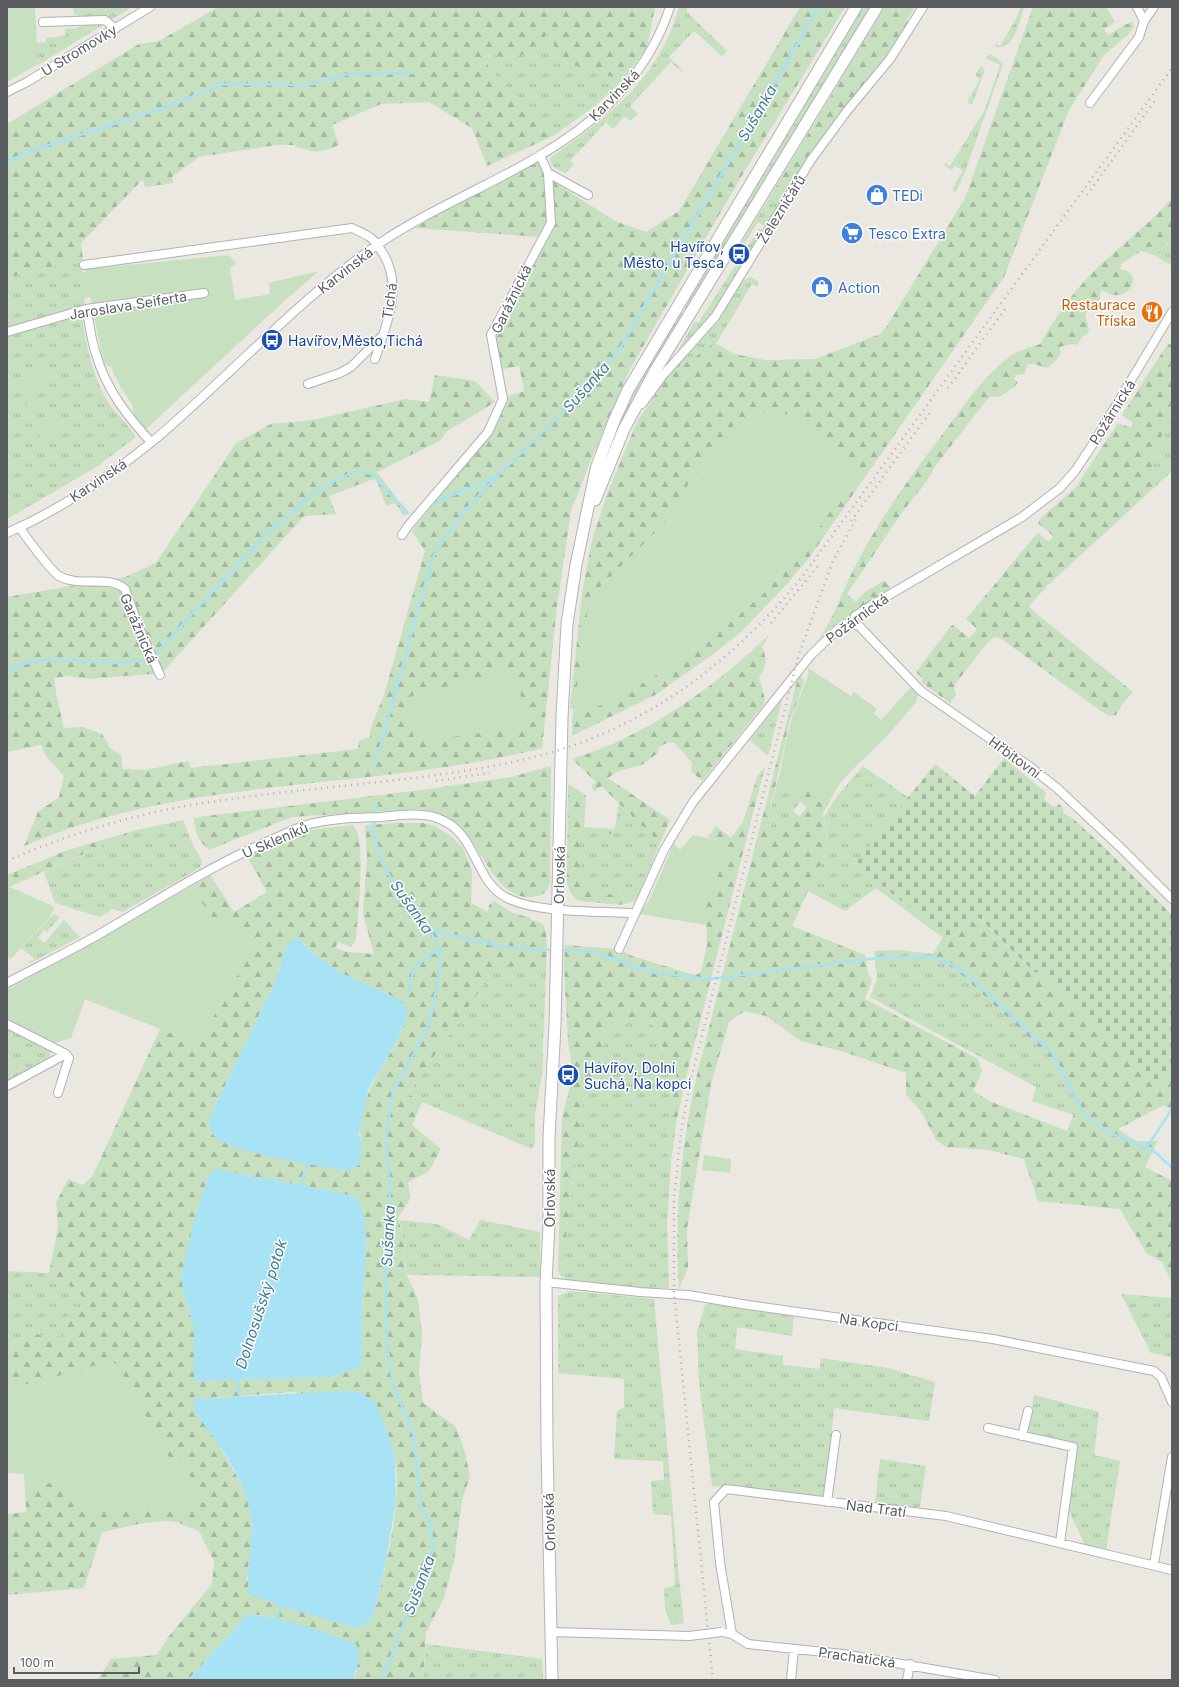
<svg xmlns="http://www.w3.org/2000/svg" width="1179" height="1687" font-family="Inter,sans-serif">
  <defs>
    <pattern id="grass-tufts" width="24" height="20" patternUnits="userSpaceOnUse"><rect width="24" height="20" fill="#c6e0c0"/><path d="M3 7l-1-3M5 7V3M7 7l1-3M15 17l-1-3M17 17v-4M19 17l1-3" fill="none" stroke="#a4b99f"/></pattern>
    <pattern id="forest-firs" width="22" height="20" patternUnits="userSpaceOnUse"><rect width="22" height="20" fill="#c6e0c0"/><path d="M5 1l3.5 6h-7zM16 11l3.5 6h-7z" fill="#a4b99f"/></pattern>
    <pattern id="cemetery-stones" width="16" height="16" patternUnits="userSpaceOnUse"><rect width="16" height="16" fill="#c6e0c0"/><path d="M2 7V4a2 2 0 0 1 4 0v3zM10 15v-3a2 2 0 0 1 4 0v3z" fill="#a4b99f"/></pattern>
  </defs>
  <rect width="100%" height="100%" fill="#ebe7e1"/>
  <path fill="url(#grass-tufts)" d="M73,7H132L38,65L36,43L46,42V38L65,36V29C72,28 80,30 84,22L82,17L74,14Z
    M679,7H687V12L727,51L722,56L694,31L669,57L683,71L682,72L671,62L630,106L638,114L630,121L625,116L613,129L606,122L570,161L574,164L566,173C558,170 550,167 550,158C607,118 660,78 679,7Z
    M862,7H871L687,309L682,306Z
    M1021,7H1024C1019,20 1015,51 996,47L995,43L1000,46L1017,17Z
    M547,33L566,63L623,80L596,105L553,136L486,65L490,53L514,62Z
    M991,54L1003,64L965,172L956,192L952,190L963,170L955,166L952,170L944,165L945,163L950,166L985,109L1000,65L985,58Z
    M981,66L985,69L972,105L967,102L980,79L975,75Z
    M771,195L780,205L766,227L758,222L739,252L744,239Z
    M759,229L764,231L712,316L676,354L695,321L698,323Z
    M1171,234H1172V266L1156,256L1167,245Z
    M79,260L83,268L81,279L86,309L7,328V278Z
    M750,277L759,282L757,287L752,284L717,342L668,376L711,328L742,281Z
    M679,312L683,314L618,427L640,379Z
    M76,314L82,316C86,347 93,377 109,404C115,413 133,428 135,438L93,469L7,519V333Z
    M1172,422V471L1156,486L1151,458L1162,446C1161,434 1161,428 1172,422Z
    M783,696L768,756L750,740Z
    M863,766L909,798L855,864L944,935L942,937L876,888L845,911L808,891L828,848L824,816L838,795Z
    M781,767L780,778L808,799L804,805L800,802L793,811L796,814L774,842V833L768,820Z
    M619,803L660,843L639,895L634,901L621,905L625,894C617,894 606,895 599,893C577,886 580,848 580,830L614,833Z
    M183,820L192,843L202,861L200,868L122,912L112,909L100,917L55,903L44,872L137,830Z
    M54,914L60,917L47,932L44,930L38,937L44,943L64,920L80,937L30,963L28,962L35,959L21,948Z
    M898,950L933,954L963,976L1053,1060L1079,1104L1074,1115L1032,1101L1036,1087L870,997L877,980L874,951Z
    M498,963L546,972L542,1074L535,1115V1142L532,1149L422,1102L408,1094Z
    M637,1018L654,1025L661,1044L663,1057L677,1073L667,1129L671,1162L667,1224L669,1288L652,1289L577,1282L568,1280L561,1276L586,1080L597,1077L606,1030L620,1020Z
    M7,1027L50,1047L51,1051L49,1060L7,1083Z
    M399,1220L437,1224L469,1240L480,1220L540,1232V1277L409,1275L406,1273L404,1242Z
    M7,1271L49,1273L70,1286L88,1301L85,1307L69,1313L63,1337L30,1334L7,1346Z
    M570,1291L654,1299L678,1568L684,1623L671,1625L665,1609L664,1589L675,1585L671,1515L653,1514L651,1481L664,1480L663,1461L614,1459L617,1411L624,1408V1379L558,1373V1296Z
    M1121,1294L1172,1298V1357L1151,1353Z
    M709,1303L794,1316L792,1336L737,1327L735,1349L783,1356V1365L820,1369L821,1358L888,1368L935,1382L929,1421L834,1408L825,1497L712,1486L699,1383L697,1332L705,1305Z
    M1034,1395L1099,1412L1094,1455L1120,1461L1106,1549L1085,1545L1069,1511L1078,1445L1030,1433L1029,1427Z
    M880,1459L926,1466L920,1506L916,1509L875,1503Z
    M426,1644L542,1659L543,1680H423Z"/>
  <path fill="url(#forest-firs)" fill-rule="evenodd" d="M218,7H655L647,48L623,80L566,63L547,34L514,62L490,53L486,65L553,136L487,166L472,128L429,102L381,104L332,125L339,145C331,148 320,153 311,151C306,149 302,148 296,147L295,145H276L199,157L172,177L173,183L145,187L143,179L81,243L84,270L79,260L7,278V124L139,44L159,41Z
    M800,7H845L741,177L630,369L593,455L571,511L557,606L542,748C372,792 188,774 24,846L38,812L59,797L64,776L46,756L41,745L7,752V597L125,577L156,563L236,443L271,424L313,420L405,399L429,402L435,375L475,381L495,402L446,432L441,440L377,472L408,513L404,516L395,503L386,506L376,478L329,496L336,514L304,516L160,675L150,674L89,679L68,676L54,678L57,699L64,728L83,727L102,734L110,748L121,755L123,769L146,770L188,761L191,768L358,749L359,741L370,737V730L384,695L425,551L412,531L488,436L504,398L524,391L519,366L499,370L495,340L514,301L554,225V182L615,221L646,232L679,211ZM504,671L530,710L527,714L528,727Z
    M885,7H915L907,20L910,22L891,53L780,205L771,195Z
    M1033,7H1106L1115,22L1104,29L1108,35L1132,21L1134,26L1129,34L1105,54L1069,110L1004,277L811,555L787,584L742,631L712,655L655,695L572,736V721L623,692L649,680L719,632L767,590L804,549L855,475L790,415L679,509L590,597L574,710L570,708L582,593L592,540L607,494L637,422L668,376L715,343L734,354L766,360L815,359L880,334L887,326L965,198Z
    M538,160L544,172L547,222L540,237L414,228Z
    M1172,198C1172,223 1176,239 1156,256L1141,251L1121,264L1120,269C1145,273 1129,298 1114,295C1110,295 1106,292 1102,290L1100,293V301C1096,306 1090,308 1085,314L1089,330L1087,334L1082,337L1077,345L1071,344L1060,347C1062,357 1055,361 1048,368L1033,364H1028L1024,374L1016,375L1014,379L1018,382L1015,386L1001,396L990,397L981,407L937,464L924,485L903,511L847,594L856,602L866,591L884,581L891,587L884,594L831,628L817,642C834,619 841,593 854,569C879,518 914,472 948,427C965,404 981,380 1003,362C1014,352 1026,348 1040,344C1054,319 1072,294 1091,274C1117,248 1148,226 1172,198Z
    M1168,343L1172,345V401L1170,409L1172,411V422C1161,428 1161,434 1162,446L1151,458L1156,486L1047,586L1029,606L1032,610L1133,692L1123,703L1116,715L1108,716L1000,638L995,637L988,642L956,683L954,688L956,695L950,703L921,682L923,679L916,672L951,626L953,625L969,638L976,631V628L966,619L1034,537L1038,533L1048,541L1052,539L1053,536L1038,523L1040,519L1076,487L1118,423L1131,428L1133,423L1122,415Z
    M770,634L762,647C767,657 767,669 759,677L765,699L764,704L702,781L691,771L692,763L675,743L669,742L659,747L658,753L642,765L618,771L608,778L670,820L660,843L601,786L595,791L591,787L596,782L572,759C648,735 713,688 770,634Z
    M801,675L804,682L789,724L768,820L773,825L774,841L796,814L800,816L807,807L804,805L808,799L797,791L801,784L829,803L823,813L828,848L792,926L865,955L868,974L872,980L865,999L978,1059L982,1072L973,1091L992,1102L1067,1131L1078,1104L1053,1060L963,976L933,954L944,935H953L978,918L1034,972L1043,973L1153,1085L1172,1066V1111L1164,1105L1118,1129L1136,1141H1158L1145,1167L1172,1181V1283L1162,1262L1146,1253L1120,1209L1038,1201L1024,1159L989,1150L946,1147L936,1140L922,1113L906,1094V1073L841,1051L801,1041L766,1016L745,1011L729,1022L711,1084L687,1229L688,1268L679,1289C674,1217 681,1149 696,1079L798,677Z
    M551,766L550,883C547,893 542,896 532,897C497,900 483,850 463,830C451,817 436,812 420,809L292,817L209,850C198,840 195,833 194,818L206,816L422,790L511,777Z
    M765,766L686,1077L676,1124L671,1162L667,1129L677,1073L663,1057L661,1044L654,1025C632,1016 625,1016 606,1030L597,1078L586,1080L561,1276L558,1272L562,1117L570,1087L572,1065L568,1042L564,968L565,945L619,949L632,956L691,974L696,975L701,972L707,945L706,906L721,867L722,841L708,837L716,826L731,838L743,822L757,777Z
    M568,784L586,795L584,827L614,829V834L580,830C580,848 578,886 600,893C607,895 618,894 625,894L621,905L580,901C571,897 569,891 567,882Z
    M396,823H423L435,826L451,836L463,848L472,871L471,903L488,912L489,905L494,901L513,913L531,918V920C535,921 540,922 543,925C549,931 546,962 546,972L498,964L408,1094L422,1102L412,1125L441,1149L429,1171L408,1182L410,1199L398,1218L404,1242L405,1271L418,1299L422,1334L419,1371L423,1403L455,1426L464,1449L470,1476L462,1501L454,1561L444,1598L426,1633L423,1680H353L357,1671L322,1632L260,1615L248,1614L188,1680H98L111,1659L157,1655L169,1636L212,1584L214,1561L199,1531C192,1529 181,1523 176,1522C155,1518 124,1528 102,1532L84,1588L7,1595V1514L26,1512L25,1489L59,1480L128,1512L180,1507L204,1502L173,1465L140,1408L76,1382L18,1385L7,1388V1346L30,1334L63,1337L69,1313L85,1307L88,1301L70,1286L49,1273L58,1228L56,1203L68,1179L83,1185L93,1175L160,1029L198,1044L250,929L213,918L190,887L210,875L234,912L267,892L247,856L310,830L352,825C368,833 357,922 356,940L351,947L338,942L335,948L347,952L374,954L363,914L367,856L365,825ZM300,939L311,952L341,973L392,996L406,1018C403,1026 401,1034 397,1041C379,1074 353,1107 362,1147L335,1169L308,1163L209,1125L215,1106L278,976L284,950ZM244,1175L337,1192L355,1197L364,1219L366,1243L362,1313V1354L357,1369L329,1377L194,1381V1327L184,1294ZM295,1392L388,1434C390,1442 393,1450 395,1457C403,1503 384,1572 373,1617L356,1628L264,1600L247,1580C249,1559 253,1539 251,1518C248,1493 235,1472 222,1451C213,1434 204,1416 195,1399Z
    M137,830L7,888V875L68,850Z"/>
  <path fill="url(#cemetery-stones)" d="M1004,758L1046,793L1044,799L1054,807L1059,804L1063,808V813L1071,817L1107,850L1172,915V1066L1153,1086L1043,973L1034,972L979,918L953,935H944L855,864L935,764L975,796Z"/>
  <path fill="#c6e0c0" d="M7,7H35L38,64L7,82Z
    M229,255L236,264L230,268L235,300L270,294L269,283L319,271L280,305L146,429L134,417L132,404L121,388L111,367L104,364L90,297L84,298L80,274L86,271V269Z
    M44,372L48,382L23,391L19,380Z
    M26 408a7 7 0 1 1 14 0a7 7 0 1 1-14 0Z
    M770,410L790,415L856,475L804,549L767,590L719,632L649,680L623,692L572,721L590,597L679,509L677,499L735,424Z
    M58,419L64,429L43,441L37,431Z
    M808,668L851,696L854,692L877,709L874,714L881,720L911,687L918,695L916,702C905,715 894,729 881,742C862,762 840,777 829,803L802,785L797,791L780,778C784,747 790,719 802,691C805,682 810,678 808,668Z
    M504,671L530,710L527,714L528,727L420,741L414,738L408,716L411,696Z
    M693,835L722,841L725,844L721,867L706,906L707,925L639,914L650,899L674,843L680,850Z
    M10,887L55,907L49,918L11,959L7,957V888Z
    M190,887L213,918L250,929L252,950L198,1044L85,999L71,1038L55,1043L7,1021V990Z
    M704,1155L731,1159L730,1173L702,1170Z
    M116,1363L173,1464L182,1462L205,1502L180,1507L128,1512L75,1508L59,1480L25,1489L24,1474L8,1473L7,1388L18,1385H28L65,1374L75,1382L85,1367Z"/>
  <path fill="#a7e2f5" d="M293,939H300L311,952L341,973L392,996L404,1005L407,1011L406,1018L398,1039L368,1090L359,1134L362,1147L359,1165L351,1170L335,1169C312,1164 221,1152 212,1133C207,1123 211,1116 215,1106L278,976L284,950Z
    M214,1169L337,1192C343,1194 353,1195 357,1199C373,1220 362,1288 362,1315C361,1331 363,1347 362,1364L357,1369L329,1377L194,1381V1327L184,1294L181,1277L195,1217L207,1180Z
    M343,1391L360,1392L377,1405L388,1434L395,1458L396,1500L386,1561L373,1617L364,1625L356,1628L283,1607L249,1594C245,1568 254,1543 251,1517C245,1476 217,1443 194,1410L195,1399Z
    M248,1614C279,1617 329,1632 357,1645L359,1661L353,1680H188Z"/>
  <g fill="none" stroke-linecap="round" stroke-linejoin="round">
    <path stroke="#a7e2f5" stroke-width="2.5" d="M7,162L28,152L172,105L223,84L308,85L348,74L412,73
      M431,504L496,477
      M7,672C46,647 95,669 137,661C142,660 148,660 152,657C189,623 320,453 371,474L408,513
      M375,766L432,559C453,517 490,484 523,451C555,420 586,389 616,355L819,7
      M377,805L373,830L381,860L396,887L428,925L439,949L441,965L429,1025L393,1093L386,1134L390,1190L385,1298L388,1352L393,1384L413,1433L422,1511L430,1521L433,1550L382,1680
      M430,930L503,947L554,950
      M559,950L593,952L656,973L710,979L885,957H934L955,966L986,991L1052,1053L1085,1116L1110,1133L1155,1152L1172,1168
      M408,994L414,967L439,949
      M401,1006L405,1000
      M1147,1147L1172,1109
      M299,1189L308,1161
      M238,1376L240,1399
      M277,1622L280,1604"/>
    <g stroke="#afb3b5" stroke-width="10">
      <path id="minor" d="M1137,7L1144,21
        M43,22L105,20L115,29
        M7,92L27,82L150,7
        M1090,103L1139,37L1144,21L1154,7
        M548,173L588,195
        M84,265L352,228C358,231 366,234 371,238C377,243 380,249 384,255C403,288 386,326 375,359
        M86,309C90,324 91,340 96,354C106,389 127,416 151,442
        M7,332L86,309L204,293
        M308,384L340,373L351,367L381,337
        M642,404L664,374L715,317L811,160L847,111L890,59L923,7
        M20,528C26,537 51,571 59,576C80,588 107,574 125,589L140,630L160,675
        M7,533C59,510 109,477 153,441C229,377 295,302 377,245C450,195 540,169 606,107C636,78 657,47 670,7
        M402,535L408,526L488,432L503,399L491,335L551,223L548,173L540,155
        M853,623L855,616L872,605L1022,517L1060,488L1075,471L1091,447L1172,312
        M619,949L664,850L693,802L811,655L838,629L848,623L859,626L921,691L1029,766L1057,788L1121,848L1172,899
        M7,983C37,967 68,952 98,935C153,903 205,869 264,843C278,837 292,830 306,825C330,818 356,818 381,817C399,815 420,812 437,818C476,831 473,875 502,895C530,914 601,911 635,913
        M7,1024L66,1054
        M7,1086L66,1054L69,1058L58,1093
        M546,1282L640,1292L688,1295L748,1305L993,1339L1154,1371L1161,1377L1172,1402
        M988,1428L1073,1447L1060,1543
        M1022,1436L1028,1411
        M827,1502L836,1435
        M1154,1564L1172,1457
        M552,1632L689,1636
        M727,1633L732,1634L748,1644L843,1654L995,1680
        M732,1634L720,1563L714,1502L726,1489L946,1516L1172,1570
        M791,1680L794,1649
        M907,1680L910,1664"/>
    </g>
    <g stroke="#b1b5b7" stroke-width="13">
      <path id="secondary" d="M595,500L624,429L655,371L877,7
        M552,1680L547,1445L546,1282L549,1226V1137L555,1025L562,717L567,624L576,565L596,469L614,421L628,390L856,7"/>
    </g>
    <use href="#minor" stroke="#fff" stroke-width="8"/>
    <use href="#secondary" stroke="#fff" stroke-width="11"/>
    <path stroke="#aeafaf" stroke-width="2.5" stroke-dasharray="1 5" stroke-linecap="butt" d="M1087,195L1157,98
      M948,388L1005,309
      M851,521L931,411
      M771,623L818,566
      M436,781L490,773
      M7,861C70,833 135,814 203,803C285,790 368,785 450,773C496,766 541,758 585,741C673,707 743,649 802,577L1172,68
      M713,1680L674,1293V1197L682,1126L691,1079L715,984L798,657L833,561L857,517"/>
    <g stroke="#afb3b5" stroke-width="10" stroke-linecap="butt">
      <path id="minor-bridge" d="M689,1636L722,1632"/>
    </g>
    <use href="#minor-bridge" stroke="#fff" stroke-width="8"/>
  </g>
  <defs>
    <g id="shop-disc" transform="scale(1.15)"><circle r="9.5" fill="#3f7fe0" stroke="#fff"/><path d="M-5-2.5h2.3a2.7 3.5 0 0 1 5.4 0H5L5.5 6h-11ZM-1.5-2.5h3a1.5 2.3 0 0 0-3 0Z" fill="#fff"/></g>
    <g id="supermarket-disc" transform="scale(1.15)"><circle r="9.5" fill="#3f7fe0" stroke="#fff"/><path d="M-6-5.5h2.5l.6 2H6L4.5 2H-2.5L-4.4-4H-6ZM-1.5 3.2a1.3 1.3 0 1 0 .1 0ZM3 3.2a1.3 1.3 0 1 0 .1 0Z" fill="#fff"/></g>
    <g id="bus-disc" transform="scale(1.15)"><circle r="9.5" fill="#1a4fb4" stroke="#fff"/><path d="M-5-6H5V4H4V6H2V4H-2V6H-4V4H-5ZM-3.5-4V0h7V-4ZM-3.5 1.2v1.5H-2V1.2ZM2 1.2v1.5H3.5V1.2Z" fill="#fff"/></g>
    <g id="restaurant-disc" transform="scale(1.15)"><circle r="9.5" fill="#e8710a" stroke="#fff"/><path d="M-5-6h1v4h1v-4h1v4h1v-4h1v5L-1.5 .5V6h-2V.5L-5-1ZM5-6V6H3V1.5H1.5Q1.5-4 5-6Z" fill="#fff"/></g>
  </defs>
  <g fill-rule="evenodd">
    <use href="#shop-disc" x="877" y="195"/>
    <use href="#supermarket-disc" x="852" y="233"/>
    <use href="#bus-disc" x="739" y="254"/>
    <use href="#shop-disc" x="822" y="287"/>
    <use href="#restaurant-disc" x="1152" y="312"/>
    <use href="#bus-disc" x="272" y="340"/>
    <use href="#bus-disc" x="568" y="1075"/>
  </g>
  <g text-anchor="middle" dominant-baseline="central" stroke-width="3" stroke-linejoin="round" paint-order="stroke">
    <g font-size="14" fill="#5a5e60" stroke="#fff">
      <text transform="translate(79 50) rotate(-31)">U Stromovky</text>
      <text transform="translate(614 95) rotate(-46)">Karvinská</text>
      <text transform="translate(781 209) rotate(-58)">Železničářů</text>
      <text transform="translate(345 270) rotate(-38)">Karvinská</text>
      <text transform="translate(511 299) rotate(-64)">Garážnická</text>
      <text transform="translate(389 301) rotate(-82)">Tichá</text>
      <text transform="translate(128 305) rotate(-9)">Jaroslava Seiferta</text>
      <text transform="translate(1112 412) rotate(-58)">Požárnická</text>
      <text transform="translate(98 480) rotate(-34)">Karvinská</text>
      <text transform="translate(857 618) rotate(-36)">Požárnická</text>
      <text transform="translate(139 628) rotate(67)">Garážnická</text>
      <text transform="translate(1015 757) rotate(36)">Hřbitovní</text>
      <text transform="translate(275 840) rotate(-23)">U Skleníků</text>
      <text transform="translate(559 875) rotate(-89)">Orlovská</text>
      <text transform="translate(549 1198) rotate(-90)">Orlovská</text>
      <text transform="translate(869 1322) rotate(8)">Na Kopci</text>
      <text transform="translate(876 1508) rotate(7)">Nad Tratí</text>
      <text transform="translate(549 1522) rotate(-92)">Orlovská</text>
      <text transform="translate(857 1657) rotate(8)">Prachatická</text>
    </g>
    <g font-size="14" fill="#366cbe" stroke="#fff" text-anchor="start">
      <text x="892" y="195">TEDi</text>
      <text x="868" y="233">Tesco Extra</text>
      <text x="838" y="287">Action</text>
    </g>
    <g font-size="14" fill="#164399" stroke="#fff" text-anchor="start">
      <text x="724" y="246" text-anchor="end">Havířov,<tspan x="724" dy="16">Město, u Tesca</tspan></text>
      <text x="288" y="340">Havířov,Město,Tichá</text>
      <text x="584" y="1067">Havířov, Dolní<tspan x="584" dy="16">Suchá, Na kopci</tspan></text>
    </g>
    <g font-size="14" fill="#c56008" stroke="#fff" text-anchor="end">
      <text x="1136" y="304">Restaurace<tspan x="1136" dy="16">Tříska</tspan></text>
    </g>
    <g font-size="15" font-style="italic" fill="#417a94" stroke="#fff">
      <text transform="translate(757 113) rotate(-60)">Sušanka</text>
      <text transform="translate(586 387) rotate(-48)">Sušanka</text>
      <text transform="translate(412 907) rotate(55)">Sušanka</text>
      <text transform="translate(388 1236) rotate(-87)">Sušanka</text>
      <text transform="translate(261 1304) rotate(-72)">Dolnosušský potok</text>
      <text transform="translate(419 1585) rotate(-69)">Sušanka</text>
    </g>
  </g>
  <rect width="1179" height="1687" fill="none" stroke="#5a5e60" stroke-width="16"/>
  <path d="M14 1667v6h125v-6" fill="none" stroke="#5a5e60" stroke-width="2"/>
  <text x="20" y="1667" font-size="12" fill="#5a5e60" stroke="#ffffff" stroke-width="3" paint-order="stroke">100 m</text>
</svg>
